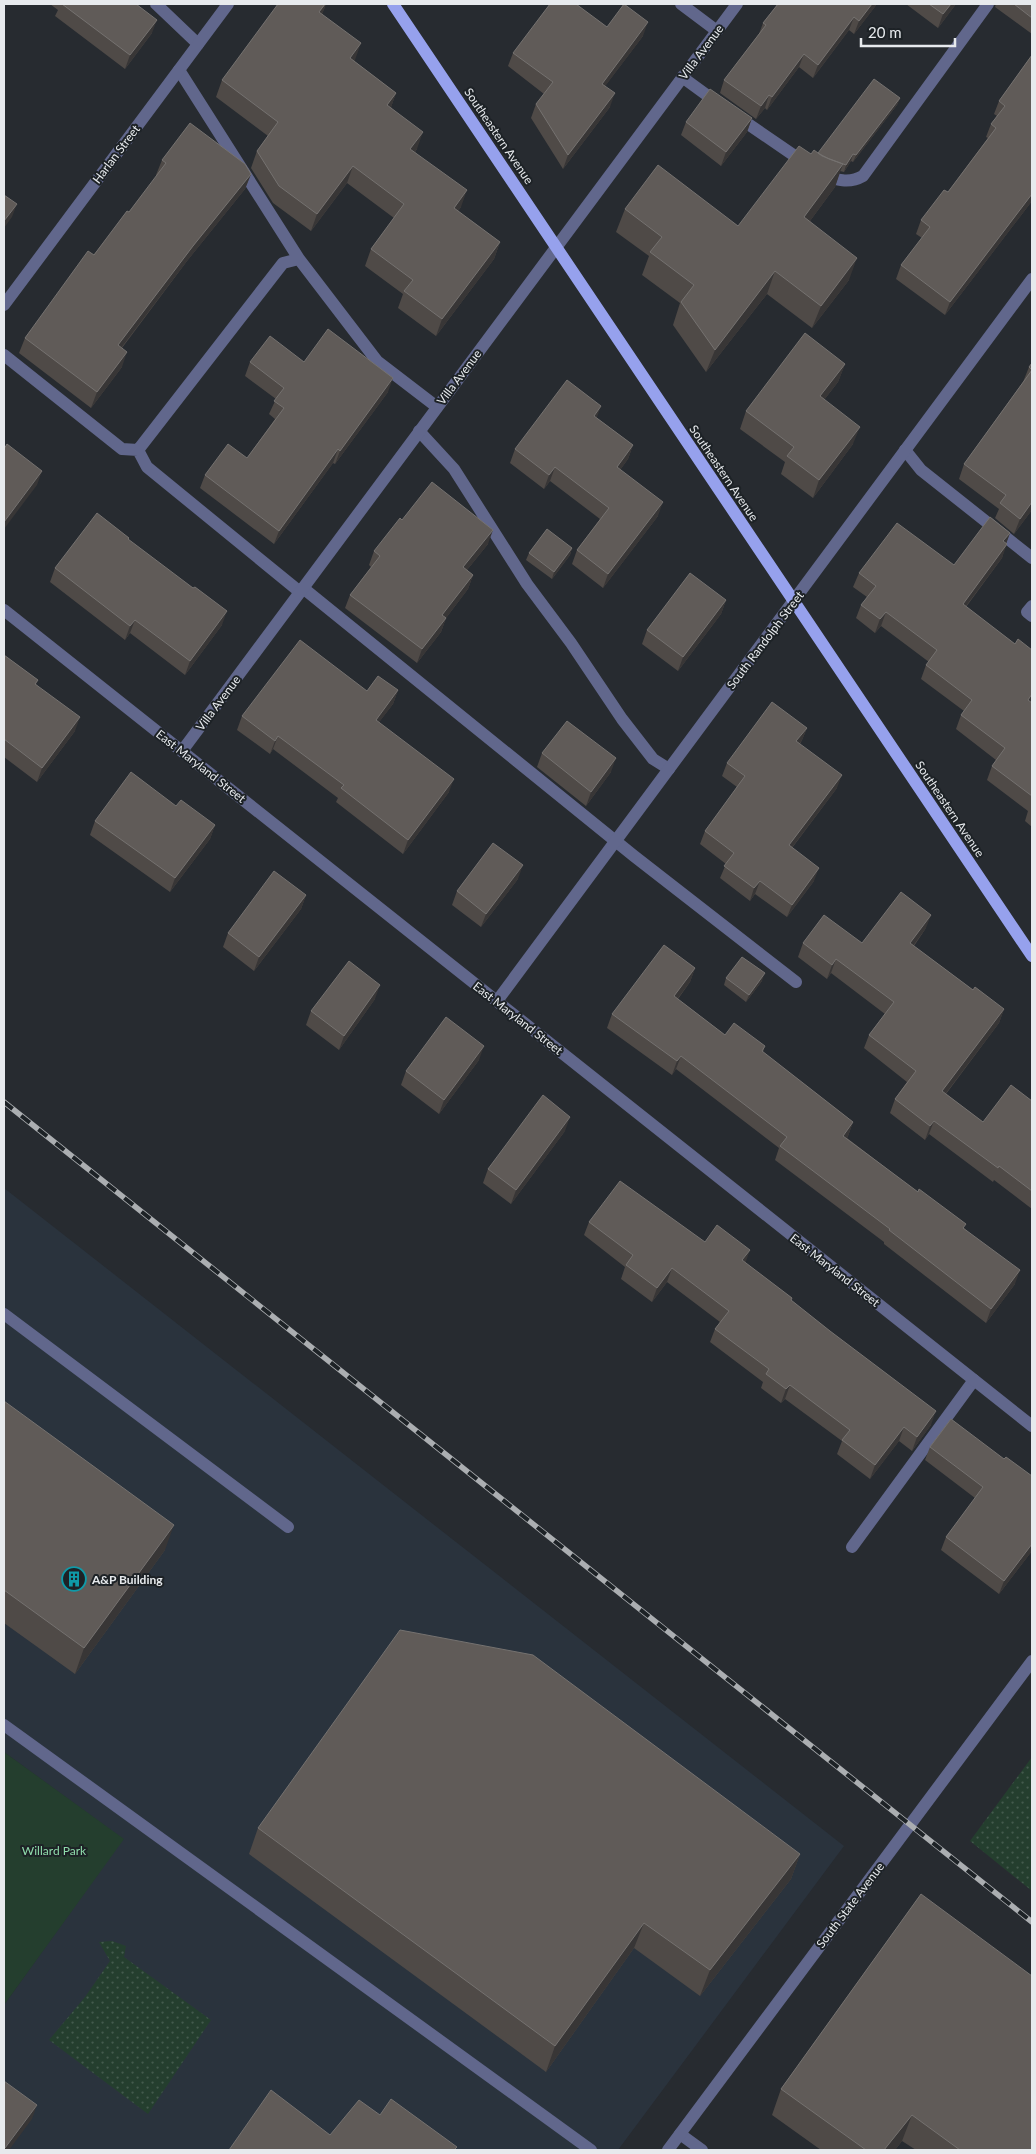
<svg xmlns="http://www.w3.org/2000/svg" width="1036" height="2154" font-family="Lato,sans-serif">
  <defs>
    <pattern id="grass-dots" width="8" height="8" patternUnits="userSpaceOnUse" patternTransform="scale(1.25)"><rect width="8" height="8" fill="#243e2e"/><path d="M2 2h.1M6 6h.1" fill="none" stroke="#445a4d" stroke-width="1.8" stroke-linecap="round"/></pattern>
  </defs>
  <rect width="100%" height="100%" fill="#272b30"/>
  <path fill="#2a333d" d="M4,1188L844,1846L618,2150H4V2005L123,1839L4,1752Z"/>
  <path fill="url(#grass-dots)" d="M1032,1757V1891L970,1841Z
    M112,1941L126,1946L124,1957L211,2020L148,2114L49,2040L85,1997L110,1961L99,1942Z"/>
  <path fill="#243e2e" d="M4,1752L124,1839L4,2005Z"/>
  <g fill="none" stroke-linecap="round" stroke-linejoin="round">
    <path stroke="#61678c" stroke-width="12" d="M156,4L198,44
      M681,4L717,31
      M179,70L299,259
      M682,77L719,104
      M735,115L805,163
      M822,174C836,180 849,184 863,176L988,4
      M4,355L122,449L138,450L283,263L299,259L377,361L437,407
      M419,431L454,469L527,584L571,643L622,719L653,759L669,769
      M138,450L147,467L300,592
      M905,450L921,470L1032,558
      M303,588L634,856L796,982
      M1032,606L1027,612L1032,616
      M4,1314L288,1527
      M852,1547L974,1380
      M4,1725L591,2150"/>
    <path stroke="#61678c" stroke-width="12" d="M4,305L228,4
      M4,610L1032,1426
      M182,751L737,4
      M497,1001L1032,279
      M680,2134L702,2150"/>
    <path stroke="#61678c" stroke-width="12" d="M668,2150L1032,1661"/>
    <path stroke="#96a1ed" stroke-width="12" d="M393,4L1032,956"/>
    <g stroke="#abaeb1" stroke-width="5.5">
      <path id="rail" d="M4,1102L1032,1922"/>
    </g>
    <use href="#rail" stroke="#1d2226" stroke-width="4" stroke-dasharray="11" stroke-linecap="butt"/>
  </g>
  <path fill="#4f4a47" d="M50,4H136L152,33L125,69L55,16L58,10Z
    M326,4L322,14L355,60L354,61L396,93L391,107L417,149L415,152L461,207L458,211L500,242L494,259L436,336L398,308L403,294L365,266L371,249L394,218L347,183L311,231L273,203L251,168L257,151L268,136L216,97L222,80Z
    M778,4H877L854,34L849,30L813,78L799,67L767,110L765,108L756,119L720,93L724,80L759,34L763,23Z
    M906,4H956L938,28Z
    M996,4H1032V34L995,7Z
    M607,27L643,36L605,86L610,107L563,169L531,118L536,104L544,94L508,66L513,53Z
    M1032,55V201L945,315L896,279L901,265L922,238L916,234L921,220L948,192L988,138L986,137L991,124L997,116L994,114L999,101Z
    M900,98L897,105L853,162L851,161L844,172L840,171L835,187L810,221L849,280L812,328L767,294L706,372L673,325L680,303L642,275L649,256L616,232L625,209L738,226L811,154L818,153Z
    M752,118L747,132L721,166L681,135L686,122Z
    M162,160L251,174L245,189L187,261L122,348V367L91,408L19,353L25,338L129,212L157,176L156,175Z
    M250,362H304L388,392L335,464L333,463L274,544L200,488L205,475L247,458L275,419L269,414L276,399L245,376Z
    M1032,363V510L1014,534L995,518L999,509L959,479L964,464L1023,382L1029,367Z
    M845,364L838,382L824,400L853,444L813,498L781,474L785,462L740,429L746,411Z
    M597,418L633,445L628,459L620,470L658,516L603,588L572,564L577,550L600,519L550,481L544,489L510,463L515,449Z
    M402,520L488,544L467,570L473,575L468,589L446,618L441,632L417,663L345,608L350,595L371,567L369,565L374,551Z
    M1010,533L1006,543L1002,558L966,607L1015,644L1032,650V701L1031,703H1032V827L1025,821L1028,811L987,780L992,766L996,760L956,729L961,715L964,711L921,679L926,665L929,662L881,626L875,633L856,618L861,605L867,597L853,587L859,573L954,565Z
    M129,538V540L222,625L185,675L130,633L125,640L50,582L55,568Z
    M572,548L570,555L552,579L526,560L529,553Z
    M726,600L721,614L678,671L642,644L647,630Z
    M4,655L38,680L36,684L75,731L37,782L4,757Z
    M398,690L393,704L379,722L449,792L403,854L336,802L338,798L273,749L270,754L237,730L242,716L367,691Z
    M807,728L802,740L800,744L837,788L792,848L814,881L787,917L755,894L750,901L720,878L726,864L700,844L705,831L737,787L722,776L727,763Z
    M542,753L611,772L586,806L537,767Z
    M176,806L215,825L210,839L170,892L90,835L95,821Z
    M518,879L481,927L452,905L457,891Z
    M306,895L301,909L254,971L223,947L228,933Z
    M926,928L914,946L973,990L1004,1009L999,1023L946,1094L983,1122L1032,1101V1209L994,1180L993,1182L929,1134L925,1140L890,1113L895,1099L907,1082L864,1048L869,1035L885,1014L831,973L827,979L798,957L803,943H862Z
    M695,968L690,982L678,999L725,1035L765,1046L763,1052L853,1122L848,1136L847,1138L964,1228L1015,1284L986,1323L884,1244V1242L775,1160L779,1148L676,1069L672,1075L607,1028L612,1014Z
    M726,978L762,981L746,1002L724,985Z
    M375,999L339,1050L306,1025L311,1011Z
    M479,1060L439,1114L401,1085L406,1071Z
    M565,1131L511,1204L483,1183L488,1169Z
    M589,1222L705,1242L745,1263L792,1298L791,1300L931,1425L912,1451L899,1441L870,1479L837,1454L842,1441L785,1399L781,1403L761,1388L763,1382L710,1342L715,1329L720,1322L667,1282L652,1302L621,1279L625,1267L584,1235Z
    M4,1401L165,1550L75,1674L4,1623Z
    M951,1419L1032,1551L999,1594L941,1550L946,1537L975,1498L925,1460L930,1447Z
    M258,1828L800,1854L791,1879L700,1996L634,1948L546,2072L249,1854Z
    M921,1894L1032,2150H916L902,2141L895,2150H821L772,2115L781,2089Z"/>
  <path fill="#383636" d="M326,4L320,20L319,12Z
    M872,4H877L854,34L859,21Z
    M951,4H956L938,28L943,14Z
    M854,17L849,30L813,78L818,65Z
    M157,20L152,33L125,69L130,55Z
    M648,22L643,36L597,97L602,84Z
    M361,43L355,60L343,75L350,58Z
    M804,54L799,67L767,110L772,97Z
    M396,93L390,110L387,105Z
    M615,93L610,107L563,169L568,155Z
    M769,95L765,108L756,119L761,106Z
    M900,98L897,105L853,162L856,155Z
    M752,118L747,132L721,166L726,152Z
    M423,132L417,149L404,166L410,149Z
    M853,154L851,161L844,172L846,165Z
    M843,164L835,187L796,240L804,217Z
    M353,166L347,183L311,231L317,214Z
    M251,174L245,189L187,261L112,360L118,345L193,246Z
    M467,190L461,207L448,225L454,208Z
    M1032,194V201L945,315L950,302Z
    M17,204L12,217L4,228V221Z
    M500,242L494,259L436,336L442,319Z
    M857,258L849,280L812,328L821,306Z
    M775,271L767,294L706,372L715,350Z
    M127,352L122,367L91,408L97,392Z
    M845,364L838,382L813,414L820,396Z
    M393,378L388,392L335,464L340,451Z
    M601,406L596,420L594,416Z
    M860,427L853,444L813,498L819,480Z
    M633,445L628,459L612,481L617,467Z
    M338,449L333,463L274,544L279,531Z
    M555,467L550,481L544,489L549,475Z
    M42,471L37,485L4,529V522Z
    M663,502L658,516L603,588L608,574Z
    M1032,502V510L1014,534L1020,519Z
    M493,530L488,544L458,581L463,567Z
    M1010,533L1005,547L1003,541Z
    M1007,544L1002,558L957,618L963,604Z
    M572,548L570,555L552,579L554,572Z
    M473,575L468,589L446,618L441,632L417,663L422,649L442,615Z
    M726,600L721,614L678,671L683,657Z
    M227,611L222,625L185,675L190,661Z
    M886,612L881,626L875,633L880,619Z
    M135,620L130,633L125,640L130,626Z
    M398,690L393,704L371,733L376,720Z
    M1032,694V701L1023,714L1028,700Z
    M80,717L75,731L37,782L42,768Z
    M807,728L802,740L792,754L796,741Z
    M278,736L273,749L270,754L275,741Z
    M616,758L611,772L586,806L591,792Z
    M842,775L837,788L784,858L789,845Z
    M454,779L449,792L403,854L408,840Z
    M215,825L210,839L170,892L175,878Z
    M523,865L518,879L481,927L486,914Z
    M819,868L814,881L787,917L792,905Z
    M760,881L755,894L750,901L754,888Z
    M306,895L301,909L254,971L259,957Z
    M931,915L926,928L905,957L910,943Z
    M836,959L831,973L827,979L832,965Z
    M695,968L690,982L669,1010L674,996Z
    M765,973L762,981L746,1002L749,995Z
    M380,985L375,999L339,1050L344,1036Z
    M1004,1009L999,1023L937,1105L942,1091Z
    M484,1046L479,1060L439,1114L444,1100Z
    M681,1056L676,1069L672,1075L677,1061Z
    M570,1117L565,1131L511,1204L516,1190Z
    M934,1121L929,1134L925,1140L930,1126Z
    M853,1122L848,1136L838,1150L843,1136Z
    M750,1250L745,1264L742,1260Z
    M672,1268L667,1282L652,1302L657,1288Z
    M1020,1270L1015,1284L986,1323L991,1309Z
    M790,1385L785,1399L781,1403L786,1389Z
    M936,1411L931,1425L912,1451L917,1437Z
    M904,1427L899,1441L870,1479L875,1465Z
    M174,1525L165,1550L75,1674L84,1648Z
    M1032,1544V1551L999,1594L1004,1581Z
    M800,1854L791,1879L700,1996L710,1970Z
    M644,1923L634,1948L546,2072L555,2046Z
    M37,2105L32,2119L9,2150H4Z
    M912,2115L902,2141L895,2150H884Z"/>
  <path fill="#605b58" stroke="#757270" d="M62,4H136L157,20L130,55Z
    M278,4H325L319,12L361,43L350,58L396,93L387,105L423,132L410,149L467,190L454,208L500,242L442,319L404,291L413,280L371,249L404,204L353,166L317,214L279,186L257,151L278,122L222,80Z
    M550,4H576L607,27L624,4L648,22L602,84L615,93L568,155L536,104L553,82L513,53Z
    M778,4H872L859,21L854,17L818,65L804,54L772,97L769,95L761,106L724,80L766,25L763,23Z
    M929,4H951L943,14Z
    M1014,4H1032V18Z
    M1032,55V194L950,302L901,265L930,227L921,220L944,190L948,192L996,128L991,124L1005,106L999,101Z
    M874,79L900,98L856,155L853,154L846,165L829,159L818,153Z
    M710,89L752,118L726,152L686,122Z
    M190,123L245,164L251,174L193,246L118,345L127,352L97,392L25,338L88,251L94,255L127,211L129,212L166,163L162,160Z
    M799,146L811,154L814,150L822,156L843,164L804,217L857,258L821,306L775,271L715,350L681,302L694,285L650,252L662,237L625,209L658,165L738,226Z
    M4,195L17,204L4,221Z
    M328,329L393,378L340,451L338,449L279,531L205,475L228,444L247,458L284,408L274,401L284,388L250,362L270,336L304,362Z
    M805,333L845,364L820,396L860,427L819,480L787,456L794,447L746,411Z
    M1032,363V502L1020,519L1000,503L1006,495L964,464L1032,370L1029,367Z
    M567,380L601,406L594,416L633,445L617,467L663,502L608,574L577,550L609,508L555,467L549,475L515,449Z
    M7,444L42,471L4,522V449Z
    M432,482L493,530L463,567L473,575L442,615L446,618L422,649L350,595L380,556L374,551L400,518L402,520Z
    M97,513L129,538L128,539L193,588L195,587L227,611L190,661L135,620L130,626L55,568Z
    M990,517L1010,533L1003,541L1007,544L963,604L1015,644L1018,639L1032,650V694L1028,700L1032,703V796L992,766L1005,748L961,715L972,700L926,665L937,650L886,612L880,619L861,605L876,586L859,573L897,523L954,565Z
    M547,529L572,548L554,572L529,553Z
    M690,573L726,600L683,657L647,630Z
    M300,640L367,691L378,676L398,690L376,720L454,779L408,840L341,788L344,785L278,736L275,741L242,716Z
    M4,655L38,680L35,684L80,717L42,768L4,739Z
    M772,702L807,728L796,741L842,775L789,845L819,868L792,905L760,881L754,888L724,866L734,853L705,831L745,776L727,763Z
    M567,721L616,758L591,792L542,753Z
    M131,772L176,806L181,800L215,825L175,878L95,821Z
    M493,843L523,865L486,914L457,891Z
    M274,871L306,895L259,957L228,933Z
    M901,892L931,915L910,943L973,990L975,987L1004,1009L942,1091L983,1122L1011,1085L1032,1101V1191L999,1166L998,1168L934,1121L930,1126L895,1099L916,1071L869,1035L894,1002L836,959L832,965L803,943L824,915L862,943Z
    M664,945L695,968L674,996L725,1035L734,1023L765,1046L762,1051L853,1122L843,1136L918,1192L919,1189L966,1224L963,1228L1020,1270L991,1309L889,1230L890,1229L780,1146L787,1137L681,1056L677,1061L612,1014Z
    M742,957L765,973L749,995L726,978Z
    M349,961L380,985L344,1036L311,1011Z
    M446,1017L484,1046L444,1100L406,1071Z
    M543,1095L570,1117L516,1190L488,1169Z
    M620,1181L705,1242L717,1225L750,1250L742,1260L792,1298L791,1300L830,1331L936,1411L917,1437L904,1427L875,1465L842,1440L850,1430L790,1385L786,1389L766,1374L769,1369L715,1329L729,1311L672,1268L657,1288L626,1265L633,1255L589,1222Z
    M4,1401L174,1525L84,1648L4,1590Z
    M951,1419L1004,1459L1006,1457L1032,1476V1544L1004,1581L946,1537L983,1487L930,1447Z
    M400,1630L533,1655L800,1854L710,1970L644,1923L555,2046L258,1828Z
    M921,1894L1032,1976V2150H960L912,2115L884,2150H866L781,2089Z
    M4,2081L37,2105L5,2148L4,2147Z
    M271,2090L330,2135L359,2100L380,2115L391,2099L457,2147L454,2150H229Z"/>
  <defs>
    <g id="building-ring" transform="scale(1.25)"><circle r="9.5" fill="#1d2226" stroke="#0f9aa8" stroke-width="1.5"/><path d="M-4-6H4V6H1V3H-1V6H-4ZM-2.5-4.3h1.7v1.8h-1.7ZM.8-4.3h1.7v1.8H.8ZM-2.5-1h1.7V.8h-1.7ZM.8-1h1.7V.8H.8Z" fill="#0f9aa8"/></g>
  </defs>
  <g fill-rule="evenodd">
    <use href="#building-ring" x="74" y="1579"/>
  </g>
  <g text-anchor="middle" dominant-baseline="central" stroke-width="4" stroke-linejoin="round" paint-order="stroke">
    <g font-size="12" fill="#e7eaed" stroke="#1d2226">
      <text transform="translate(701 52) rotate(-53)">Villa Avenue</text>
      <text transform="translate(499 136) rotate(56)">Southeastern Avenue</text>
      <text transform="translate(116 154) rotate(-53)">Harlan Street</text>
      <text transform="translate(459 377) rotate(-53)">Villa Avenue</text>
      <text transform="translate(724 473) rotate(56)">Southeastern Avenue</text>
      <text transform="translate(765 640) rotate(-53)">South Randolph Street</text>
      <text transform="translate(218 703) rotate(-53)">Villa Avenue</text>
      <text transform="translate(201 766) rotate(38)">East Maryland Street</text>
      <text transform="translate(950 809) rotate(56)">Southeastern Avenue</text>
      <text transform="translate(518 1018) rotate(38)">East Maryland Street</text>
      <text transform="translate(835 1270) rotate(38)">East Maryland Street</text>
      <text transform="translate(850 1905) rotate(-53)">South State Avenue</text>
    </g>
    <g font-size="12" font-weight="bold" fill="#e7eaed" stroke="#1d2226" text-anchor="start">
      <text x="92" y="1579">A&amp;P Building</text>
    </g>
    <g font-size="12" fill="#90dcac" stroke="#1d2226">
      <text x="54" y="1850">Willard Park</text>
    </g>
  </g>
  <rect width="1036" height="2154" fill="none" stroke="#e7eaed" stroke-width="10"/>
  <path d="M861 38v8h94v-8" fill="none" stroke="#e7eaed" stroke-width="2.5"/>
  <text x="868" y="38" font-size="15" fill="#e7eaed" stroke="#1d2226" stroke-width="4" paint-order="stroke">20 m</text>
</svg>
